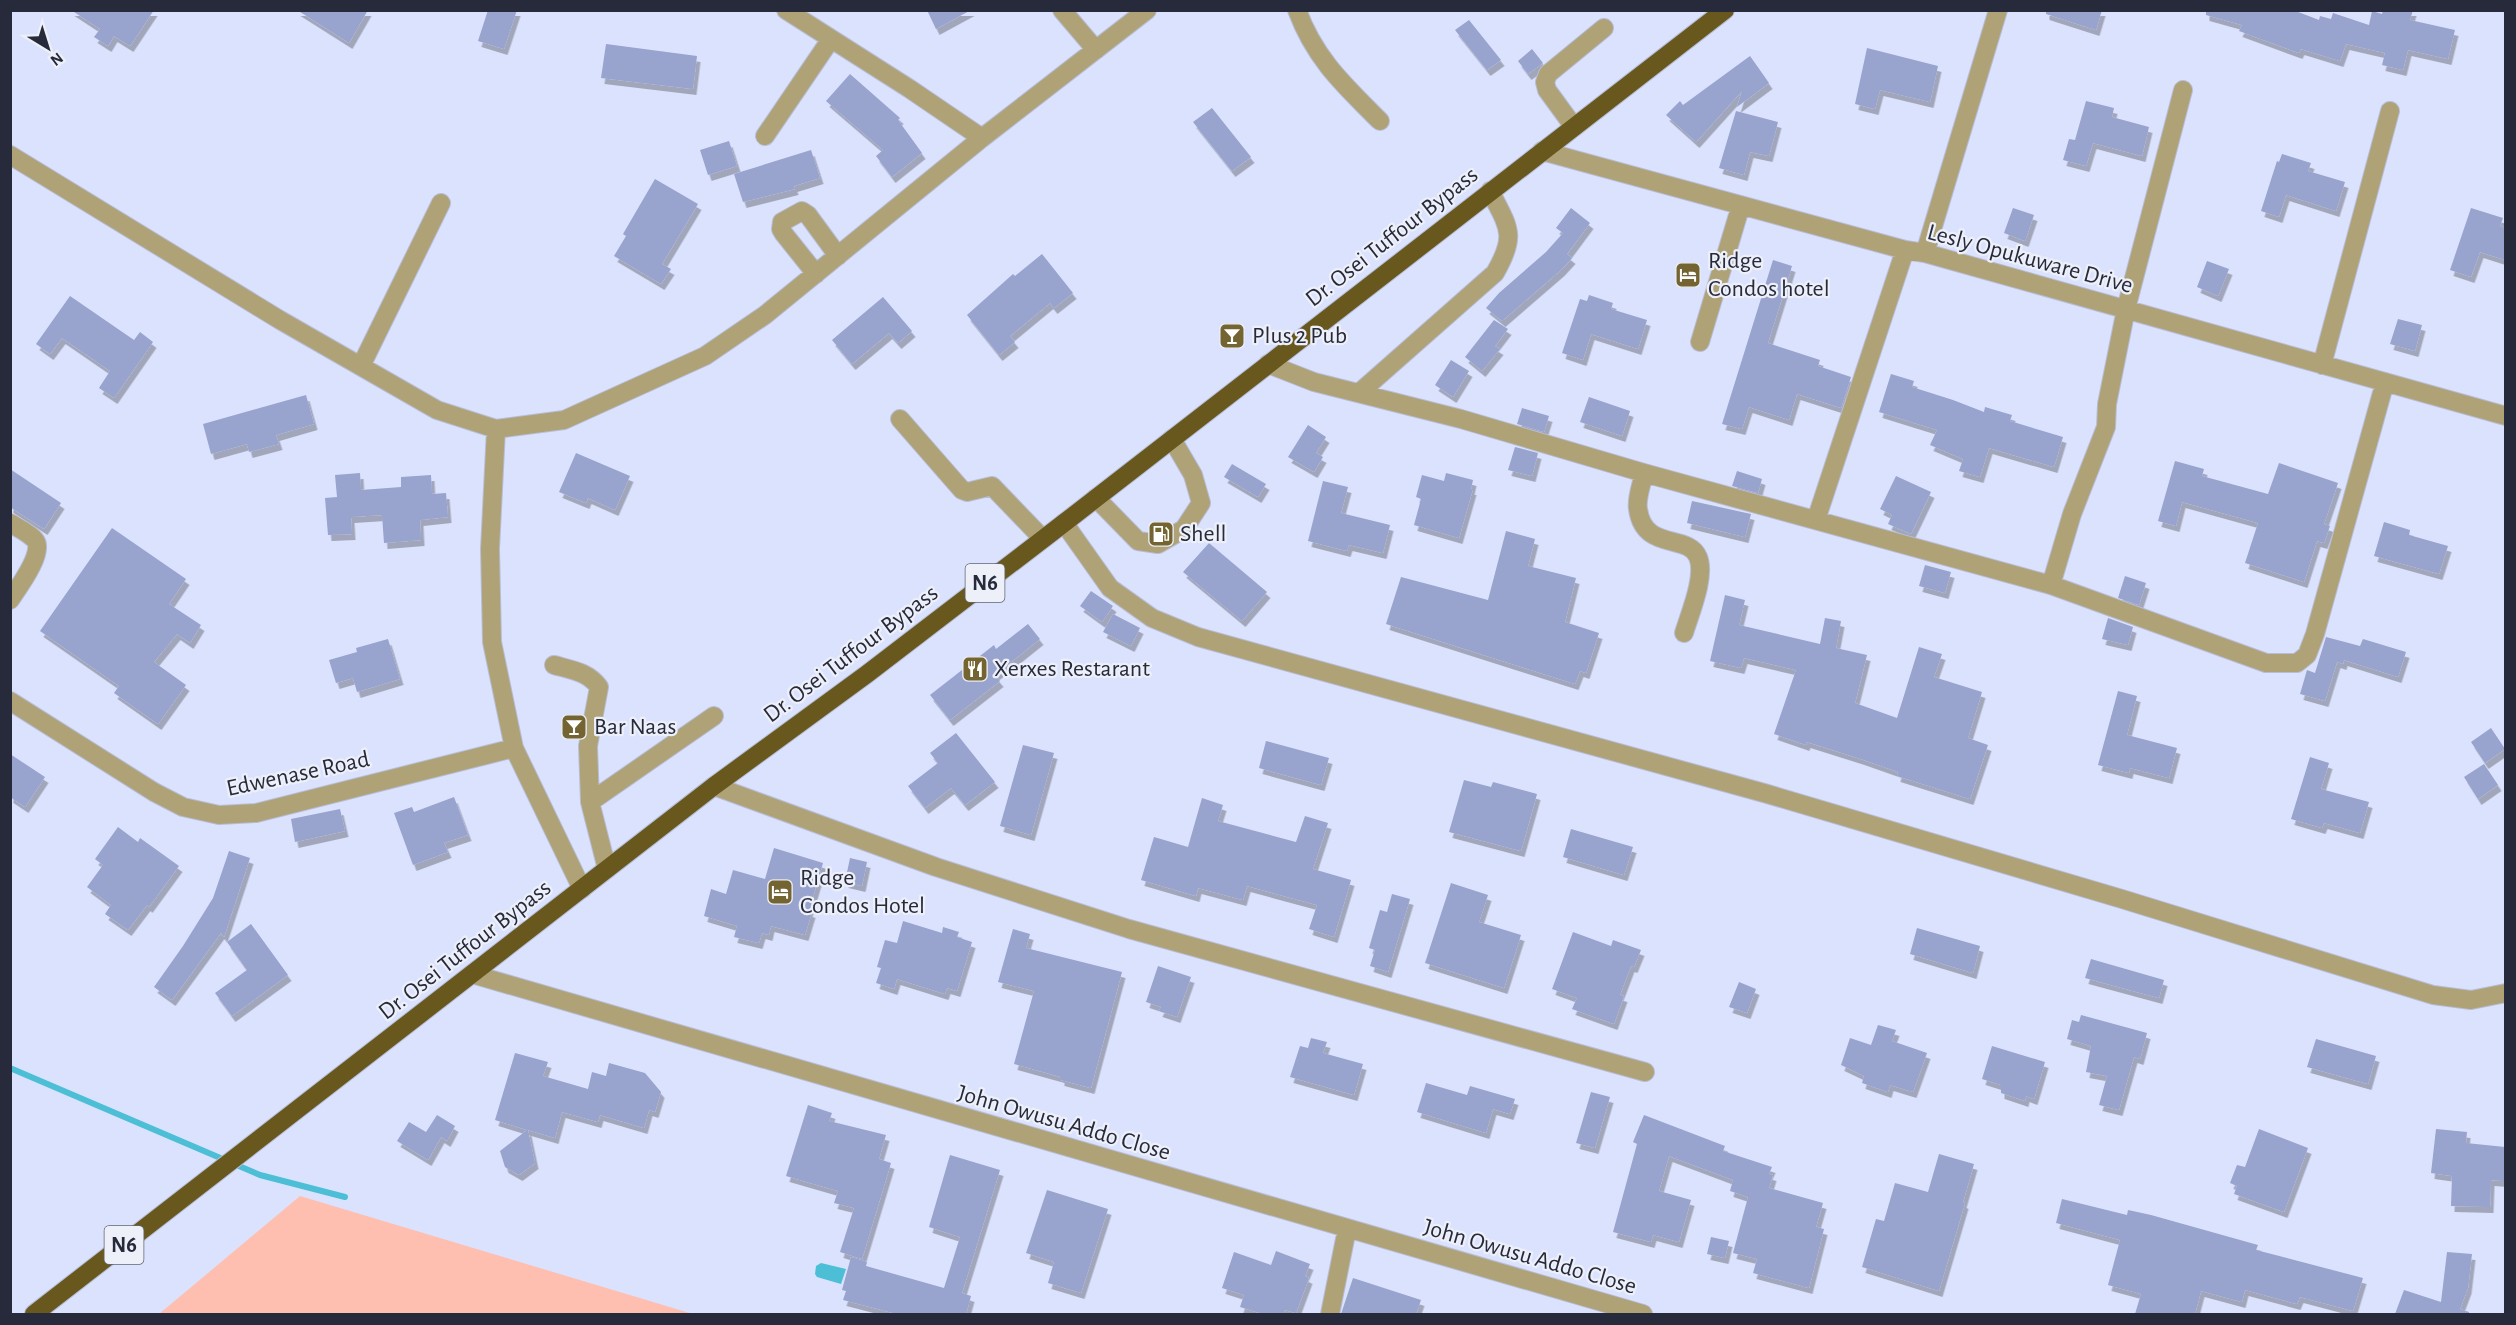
<svg xmlns="http://www.w3.org/2000/svg" width="2516" height="1325" font-family="'Alegreya Sans',sans-serif">
  <defs>
    <filter id="shadow"><feDropShadow dx="3.5" dy="6" stdDeviation="0" flood-color="#0004"/></filter>
  </defs>
  <rect width="100%" height="100%" fill="#dbe2fd"/>
  <path fill="#febfb1" d="M300,1196L693,1314H159Z"/>
  <path fill="#4cbed5" d="M821,1263L846,1269L841,1284L817,1277L815,1274L816,1266Z"/>
  <g fill="none" stroke-linecap="round" stroke-linejoin="round">
    <path stroke="#4cbed5" stroke-width="6" d="M10,1068L260,1175L345,1197"/>
  </g>
  <path fill="#98a3ce" filter="url(#shadow)" d="M71,10H154L130,46L114,36L108,46L94,37L100,29Z
    M297,10H368L349,43Z
    M488,10H517L504,49L478,41Z
    M927,10H971L936,29Z
    M2046,10H2102L2096,30L2046,14Z
    M2206,10H2293L2319,20L2320,16L2331,19L2333,13L2369,25L2372,11L2382,14L2383,10H2413L2410,20L2455,30L2448,59L2408,50L2403,70L2382,65L2385,53L2346,44L2340,61L2301,49L2299,53L2239,31L2242,25L2206,15Z
    M1469,20L1501,60L1487,70L1455,30Z
    M606,44L697,56L693,89L601,78Z
    M1867,48L1938,66L1930,102L1880,90L1875,109L1855,104Z
    M1532,49L1543,63L1528,74L1518,61Z
    M1750,56L1769,83L1737,107L1742,91L1696,142L1666,115L1680,101L1683,105Z
    M850,74L900,118L898,120L922,153L892,177L876,156L883,150L826,101Z
    M2086,101L2114,108L2112,117L2149,127L2142,156L2093,143L2086,166L2063,160L2069,139L2075,140Z
    M1212,108L1251,157L1232,171L1193,122Z
    M1736,111L1778,122L1769,156L1750,152L1744,175L1719,168Z
    M729,141L737,166L708,175L700,150Z
    M811,150L820,178L794,186L795,189L743,202L734,174Z
    M2282,154L2311,163L2308,171L2345,182L2336,211L2286,195L2279,217L2261,211L2277,161L2279,162Z
    M655,179L698,204L662,264L671,269L661,284L614,256L626,236L623,234Z
    M1571,208L1590,223L1567,254L1572,258L1561,270L1502,321L1486,308L1499,293L1546,252L1563,233L1556,228Z
    M2013,208L2034,215L2025,241L2004,233Z
    M2471,208L2503,218L2500,226L2505,228V260L2480,252L2471,277L2450,270Z
    M1042,254L1073,293L1054,308L1050,303L1010,336L1015,342L999,355L967,315L1013,274L1015,276Z
    M1773,260L1792,266L1768,343L1820,360L1818,366L1851,377L1841,408L1797,394L1789,420L1749,407L1742,429L1722,424Z
    M2207,261L2229,269L2218,296L2197,287Z
    M1589,295L1613,303L1611,309L1647,320L1638,349L1591,334L1583,360L1562,353L1580,299L1587,301Z
    M70,296L134,340L140,332L153,342L114,398L99,388L110,371L62,338L50,354L36,344Z
    M883,297L912,331L898,343L889,333L852,364L832,340Z
    M2398,319L2422,325L2415,351L2390,344Z
    M1494,320L1508,329L1495,346L1500,349L1482,371L1465,357Z
    M1451,360L1469,371L1453,397L1435,385Z
    M1891,374L1914,381L1912,387L1953,400L1984,412L1985,407L2012,415L2010,421L2063,437L2054,467L1989,448L1980,477L1959,471L1963,459L1930,445L1937,430L1879,412Z
    M306,395L314,424L276,435L279,444L249,452L247,444L211,454L203,424Z
    M1589,397L1630,411L1622,436L1580,422Z
    M1522,408L1549,416L1544,432L1517,424Z
    M1308,425L1326,437L1316,453L1323,457L1314,472L1288,457Z
    M1515,447L1538,453L1532,476L1508,470Z
    M576,453L630,476L615,510L588,498L586,503L559,492Z
    M2175,461L2204,469L2202,476L2268,494L2279,463L2338,483L2324,524L2330,526L2324,543L2317,541L2304,582L2245,563L2258,523L2182,502L2176,526L2158,521Z
    M1232,464L1266,484L1258,497L1224,477Z
    M10,469L61,503L44,529L10,507Z
    M1737,471L1762,479L1758,493L1732,486Z
    M360,473L361,490L401,487V477L431,475L432,494L446,493L448,517L420,520L421,540L384,543L382,515L351,517L352,534L328,535L325,498L337,497L335,475Z
    M1446,473L1473,480L1471,489H1473L1459,538L1414,525L1421,499L1416,497L1422,475L1444,481Z
    M1896,476L1931,492L1911,534L1888,524L1892,515L1880,509Z
    M1323,481L1348,487L1341,513L1390,525L1383,553L1349,545L1347,551L1308,541Z
    M1692,501L1751,514L1745,537L1687,523Z
    M2384,522L2410,530L2409,535L2448,546L2439,574L2374,556Z
    M112,528L186,579L169,604L201,625L190,643L177,634L154,662L186,685L158,724L114,693L119,686L40,631Z
    M1506,531L1535,539L1528,566L1576,578L1565,622L1599,633L1586,673L1580,671L1575,684L1386,624L1401,577L1488,600Z
    M1209,543L1267,592L1242,621L1183,572Z
    M1925,565L1951,572L1945,593L1919,586Z
    M2125,576L2146,583L2139,605L2118,598Z
    M1091,591L1113,606L1102,622L1080,606Z
    M1725,595L1745,600L1739,625L1820,644L1825,618L1841,621L1836,648L1867,655L1855,703L1897,718L1919,647L1942,654L1934,677L1982,692L1968,738L1988,745L1970,799L1897,776L1898,772L1861,759L1807,742L1806,745L1774,734L1796,670L1744,658L1741,668L1710,661Z
    M1113,614L1140,628L1131,646L1103,632Z
    M2108,618L2133,627L2128,645L2102,639Z
    M1028,624L1040,639L995,675L1000,681L950,720L930,695L994,645L996,649Z
    M2326,637L2360,646L2363,639L2406,652L2398,677L2344,660L2343,664L2337,662L2325,701L2300,694L2307,670L2315,673Z
    M388,639L400,679L357,692L353,678L336,683L329,660L357,652L356,648Z
    M2118,691L2137,696L2127,735L2177,748L2169,778L2130,768L2129,773L2098,765Z
    M2491,728L2505,749L2485,763L2471,742Z
    M956,733L995,782L965,805L951,788L925,808L908,786L938,763L930,753Z
    M1266,741L1329,758L1321,785L1259,768Z
    M1023,745L1054,753L1031,835L1000,826Z
    M10,754L45,777L25,807L10,797Z
    M2310,757L2329,763L2321,789L2369,802L2360,833L2324,823L2322,828L2291,819Z
    M2484,764L2498,785L2478,799L2464,777Z
    M1464,780L1491,787L1493,782L1537,794L1521,851L1449,832Z
    M454,797L468,835L444,843L448,852L413,865L394,813L412,807L414,812Z
    M1202,798L1223,805L1218,821L1296,842L1305,816L1328,823L1313,869L1351,880L1334,937L1309,929L1317,905L1247,886L1243,900L1198,888L1196,896L1141,880L1154,837L1188,847Z
    M340,809L345,831L295,842L291,819Z
    M118,827L138,842L140,838L179,866L149,907L147,905L128,930L105,914L111,905L87,887L103,865L95,859Z
    M1571,829L1633,847L1624,875L1563,857Z
    M774,848L823,863L809,911L812,912L805,935L771,926L769,935L762,933L759,943L734,937L737,926L704,916L711,889L726,894L733,870L765,879Z
    M229,851L250,858L224,937L221,933L172,1000L154,987L183,946L213,898Z
    M850,858L867,862L862,886L845,882Z
    M1451,883L1488,895L1479,922L1521,935L1504,988L1425,963Z
    M1392,894L1410,899L1388,972L1370,966L1375,950L1369,948L1380,910L1387,912Z
    M903,921L942,933L943,927L959,932L957,937L972,942L957,991L947,988L945,994L897,979L894,989L876,983L881,968L877,967L885,940L897,943Z
    M251,924L288,975L232,1016L215,993L247,970L227,942Z
    M1917,928L1980,946L1973,973L1910,954Z
    M1013,929L1030,934L1026,948L1122,972L1091,1088L1061,1080V1077L1014,1064L1034,991L998,982Z
    M1573,932L1611,946L1613,940L1641,950L1634,967L1631,966L1620,995L1624,996L1614,1024L1572,1009L1577,998L1552,989Z
    M2091,959L2164,980L2159,998L2085,978Z
    M1158,966L1191,977L1177,1017L1159,1011L1161,1007L1146,1002Z
    M1739,982L1756,989L1747,1013L1729,1007Z
    M2081,1015L2147,1033L2140,1059L2134,1057L2119,1110L2099,1105L2107,1076L2086,1072L2091,1046L2067,1039L2072,1020L2079,1022Z
    M1878,1025L1896,1030L1892,1041L1927,1053L1913,1092L1890,1085L1888,1092L1862,1083L1864,1076L1841,1065L1850,1038L1871,1045Z
    M1311,1038L1327,1042L1323,1053L1363,1064L1354,1095L1290,1077L1300,1046L1308,1048Z
    M2316,1039L2376,1056L2368,1084L2307,1067Z
    M1992,1046L2045,1062L2034,1099L2026,1096L2025,1101L2001,1093V1085L1982,1079Z
    M515,1053L548,1062L543,1076L588,1089L592,1072L606,1076L609,1063L645,1073L661,1092L655,1112L649,1110L644,1128L600,1115L598,1122L562,1112L555,1138L528,1130L535,1163L519,1175L505,1167L500,1151L527,1130L495,1120Z
    M1426,1083L1467,1095L1470,1086L1515,1099L1510,1114L1493,1109L1486,1133L1417,1112Z
    M1591,1092L1610,1097L1595,1148L1576,1143Z
    M808,1105L832,1113L829,1121L886,1135L879,1159L891,1163L862,1259L840,1252L854,1208L834,1203L838,1191L786,1176Z
    M437,1115L455,1126L447,1141L441,1137L428,1160L397,1141L409,1122L426,1132Z
    M1644,1115L1725,1146L1723,1151L1772,1167L1769,1174L1773,1175L1769,1188L1823,1203L1816,1227L1824,1229L1809,1288L1753,1273L1757,1259L1733,1253L1748,1197L1730,1191L1733,1180L1669,1156L1659,1191L1691,1200L1679,1242L1653,1235L1651,1242L1613,1232L1637,1144L1633,1142Z
    M2259,1129L2308,1148L2284,1212L2234,1194L2237,1186L2230,1183L2237,1165L2245,1167Z
    M2436,1129L2467,1132L2466,1143L2505,1147L2504,1181L2491,1180L2490,1207L2451,1206L2452,1176L2431,1173Z
    M1939,1154L1974,1164L1963,1202L1965,1203L1939,1291L1862,1267L1876,1219L1884,1221L1895,1183L1928,1192Z
    M950,1155L1000,1170L962,1293L971,1296L966,1314H897L843,1300L846,1291L842,1290L851,1257L867,1262L866,1266L944,1288L960,1237L929,1227Z
    M1047,1190L1108,1209L1081,1293L1048,1283L1054,1262L1026,1253Z
    M2062,1199L2127,1215L2128,1210L2151,1215L2258,1245L2256,1250L2363,1278L2353,1311L2300,1297L2297,1304L2245,1290L2242,1302L2201,1291L2195,1314H2135L2141,1294L2108,1285L2120,1240L2056,1223Z
    M1711,1237L1729,1241L1725,1258L1707,1254Z
    M1276,1251L1310,1264L1305,1276L1309,1278L1296,1313L1285,1310L1283,1314H1263L1240,1307L1244,1295L1222,1288L1234,1252L1271,1265Z
    M2447,1252L2472,1254L2468,1288L2460,1309L2469,1312V1314H2395L2404,1290L2441,1302Z
    M1353,1278L1421,1300L1416,1314H1341Z"/>
  <g fill="none" stroke-linecap="round" stroke-linejoin="round">
    <g stroke="#b7bdd6" stroke-width="20">
      <path id="minor" d="M786,10L910,89L982,138
        M1062,10L1096,50
        M1297,10C1315,59 1344,85 1380,121
        M1574,127L1547,90L1545,82L1548,74L1604,28
        M765,136L831,39
        M1542,151L1905,250L1925,253L2506,416
        M10,155L280,320L437,410L496,429L564,420L705,356L765,315L982,138L1147,10
        M1925,253L1998,10
        M816,274L784,234L781,229L782,222L802,211L808,215L838,256
        M1700,342L1741,205
        M1268,364L1314,382L1461,419L1644,473L2051,585L2266,663H2297L2307,655L2315,634L2385,382
        M2322,365L2390,111
        M361,366L441,203
        M1359,393L1495,273C1517,235 1509,228 1490,191
        M900,419L962,490L967,492L992,486L1043,539
        M496,429L490,549L492,642L514,748L582,889
        M1644,473C1642,484 1636,498 1638,509C1644,552 1688,533 1698,557C1706,576 1690,613 1684,633
        M1096,498L1138,541L1158,544L1184,529L1201,503L1193,475L1172,439
        M1816,520L1905,250
        M10,523C18,528 29,533 35,540C45,552 18,588 10,600
        M1064,523L1110,588L1152,618L1198,637L1764,793L2122,899L2433,995L2471,1000L2506,993
        M2051,585L2072,514L2106,427L2107,404L2126,309L2183,90
        M554,665C572,670 588,672 599,687L588,746L590,802L607,869
        M10,701L154,792L183,807L219,815L256,813L514,748
        M714,786L936,867L1129,929L1645,1072
        M590,802L714,716
        M472,974L1643,1314
        M1330,1314L1347,1229"/>
    </g>
    <g stroke="#b7bdd6" stroke-width="20">
      <path id="highway" d="M34,1314L714,786L867,674L1064,523L1725,10"/>
    </g>
    <use href="#minor" stroke="#afa277" stroke-width="18"/>
    <use href="#highway" stroke="#68581d" stroke-width="18"/>
  </g>
  <defs>
    <g id="hotel-square" transform="scale(1.35)"><rect x="-9" y="-9" width="18" height="18" rx="4" fill="#736431" stroke="#edf0f9"/><path d="M-6-4.5h1.5V1H6V5H4.5V3h-9V5H-6ZM-4 0a1.8 1.8 0 1 1 3.6 0ZM.5 0V-2.5h3Q6-2.5 6 0Z" fill="#fff"/></g>
    <g id="bar-square" transform="scale(1.35)"><rect x="-9" y="-9" width="18" height="18" rx="4" fill="#736431" stroke="#edf0f9"/><path d="M-6-5H6L.8 .8V4.5H3.5V6h-7V4.5H-.8V.8Z" fill="#fff"/></g>
    <g id="fuel-square" transform="scale(1.35)"><rect x="-9" y="-9" width="18" height="18" rx="4" fill="#736431" stroke="#edf0f9"/><path d="M-5.5-6h7V0h2V4h1.3V-2.5L3-4.5l.8-.8L6-3V5H2.5V1h-1V6h-7ZM-4.2-4.7v3.2H.2V-4.7Z" fill="#fff"/></g>
    <g id="restaurant-square" transform="scale(1.35)"><rect x="-9" y="-9" width="18" height="18" rx="4" fill="#736431" stroke="#edf0f9"/><path d="M-5-6h1v4h1v-4h1v4h1v-4h1v5L-1.5 .5V6h-2V.5L-5-1ZM5-6V6H3V1.5H1.5Q1.5-4 5-6Z" fill="#fff"/></g>
  </defs>
  <g fill-rule="evenodd">
    <use href="#hotel-square" x="1688" y="275"/>
    <use href="#bar-square" x="1232" y="336"/>
    <use href="#fuel-square" x="1161" y="534"/>
    <use href="#restaurant-square" x="975" y="669"/>
    <use href="#bar-square" x="574" y="727"/>
    <use href="#hotel-square" x="780" y="892"/>
  </g>
  <g text-anchor="middle" dominant-baseline="central" stroke-width="4.5" stroke-linejoin="round" paint-order="stroke">
    <g fill="#edf0f9" stroke="#626574" stroke-width="1.5">
      <rect x="965.5" y="564" width="39" height="38" rx="4.5"/>
      <rect x="104.5" y="1226" width="39" height="38" rx="4.5"/>
    </g>
    <g font-size="22" font-weight="bold" fill="#262a3b">
      <text x="985" y="583">N6</text>
      <text x="124" y="1245">N6</text>
    </g>
    <g font-size="24" fill="#262a3b" stroke="#edf0f9">
      <text transform="translate(1392 237) rotate(-38)">Dr. Osei Tuffour Bypass</text>
      <text transform="translate(2030 259) rotate(15)">Lesly Opukuware Drive</text>
      <text transform="translate(851 654) rotate(-37)">Dr. Osei Tuffour Bypass</text>
      <text transform="translate(298 774) rotate(-12)">Edwenase Road</text>
      <text transform="translate(465 950) rotate(-38)">Dr. Osei Tuffour Bypass</text>
      <text transform="translate(1064 1123) rotate(16)">John Owusu Addo Close</text>
      <text transform="translate(1530 1257) rotate(16)">John Owusu Addo Close</text>
    </g>
    <g font-size="24" fill="#262a3b" stroke="#edf0f9" text-anchor="start">
      <text x="1708" y="261">Ridge<tspan x="1708" dy="28">Condos hotel</tspan></text>
      <text x="1252" y="336">Plus 2 Pub</text>
      <text x="1180" y="534">Shell</text>
      <text x="994" y="669">Xerxes Restarant</text>
      <text x="594" y="727">Bar Naas</text>
      <text x="800" y="878">Ridge<tspan x="800" dy="28">Condos Hotel</tspan></text>
    </g>
  </g>
  <rect width="2516" height="1325" fill="none" stroke="#262a3b" stroke-width="24"/>
  <g transform="translate(48 48) rotate(142)" stroke="#edf0f9" stroke-width="4.5" paint-order="stroke">
  <path d="M0-4.5L10 22L0 15L-10 22Z" fill="#262a3b"/>
  <text y="-9" font-size="16" font-weight="bold" text-anchor="middle" fill="#262a3b">N</text>
  </g>
</svg>
